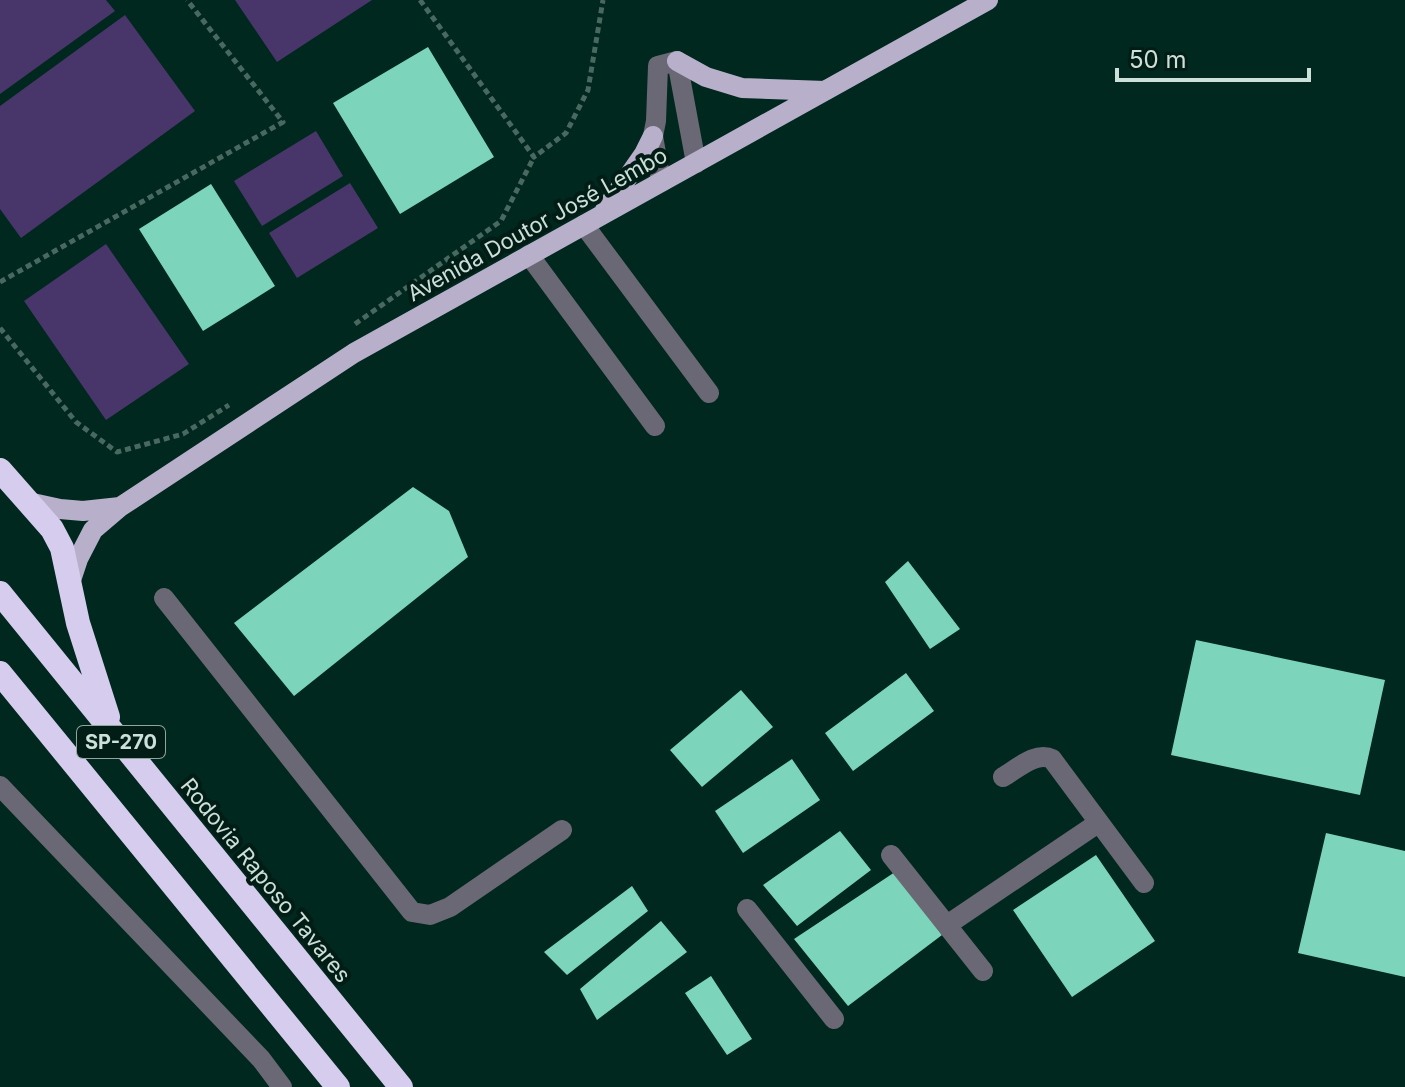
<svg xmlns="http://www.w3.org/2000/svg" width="1405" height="1087" font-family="Inter,sans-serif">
  <rect width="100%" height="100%" fill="#01281e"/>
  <path fill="#483569" d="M0,0H106L115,11L0,94Z
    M235,0H372L277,62Z
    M125,15L195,111L21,238L0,209V106Z
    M316,131L343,176L262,226L234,181Z
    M350,183L378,228L297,278L269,233Z
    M106,244L189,364L106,420L24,301Z"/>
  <path fill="#7cd5ba" d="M428,47L494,157L400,214L333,103Z
    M211,184L275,286L203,331L139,229Z
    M413,487L449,511L468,557L294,696L234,623Z
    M908,561L960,629L930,649L885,582Z
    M1196,640L1385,680L1360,795L1171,755Z
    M906,673L934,711L853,771L825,733Z
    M741,690L773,727L702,787L670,750Z
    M792,759L820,800L743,853L715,811Z
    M840,831L871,870L797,926L763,885Z
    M1326,833L1405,851V977L1298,953Z
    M1096,855L1155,941L1072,997L1013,910Z
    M895,872L942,935L848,1006L794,939Z
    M632,886L648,911L567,975L544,952Z
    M661,921L687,952L597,1020L580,989Z
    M711,976L752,1039L727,1055L685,993Z"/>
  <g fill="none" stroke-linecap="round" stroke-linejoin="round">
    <path stroke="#496960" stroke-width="5" stroke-dasharray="6 4" stroke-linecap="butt" d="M420,0L534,157L566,133L588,90L603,0
      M0,282L283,122L187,0
      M355,324L501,221L534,157
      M0,328L76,422L117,452L183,434L229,405"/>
    <path stroke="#6b6875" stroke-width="20" d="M661,182L653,136L656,121L658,66L677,61L696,163
      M584,225L709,393
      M529,255L655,426
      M164,598L412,912L430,915L450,907L562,830
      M1003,777C1017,769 1036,751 1052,759L1144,883
      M0,786L261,1059L282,1087
      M891,855L983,971
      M747,909L834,1019
      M947,925L1098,823"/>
    <path stroke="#b8b0cb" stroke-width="20" d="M677,61L706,77L742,88L825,91
      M605,210L644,154L653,136
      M28,502L60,509L83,511L120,507
      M70,583L78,559L93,530L120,507L354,353L988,0"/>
    <path stroke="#d6ccee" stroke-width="24" d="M0,470L52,529L62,548L78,623L108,717
      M0,593L401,1087
      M0,673L338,1087"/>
  </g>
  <g text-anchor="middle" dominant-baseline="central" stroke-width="8" stroke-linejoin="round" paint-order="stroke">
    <rect fill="#021d15" stroke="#8fa69e" stroke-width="2" x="77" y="726" width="88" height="32" rx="6"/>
    <g font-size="20" font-weight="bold" fill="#cce0d9">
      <text x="121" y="742">SP-270</text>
    </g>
    <g font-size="22" fill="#cce0d9" stroke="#021d15">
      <text transform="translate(537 224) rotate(-29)">Avenida Doutor José Lembo</text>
      <text transform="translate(266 880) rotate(51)">Rodovia Raposo Tavares</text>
    </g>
  </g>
  <path d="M1117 68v12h192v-12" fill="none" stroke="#cce0d9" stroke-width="4"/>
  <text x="1129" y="68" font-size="24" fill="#cce0d9" stroke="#021d15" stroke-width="6" paint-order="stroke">50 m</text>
</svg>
